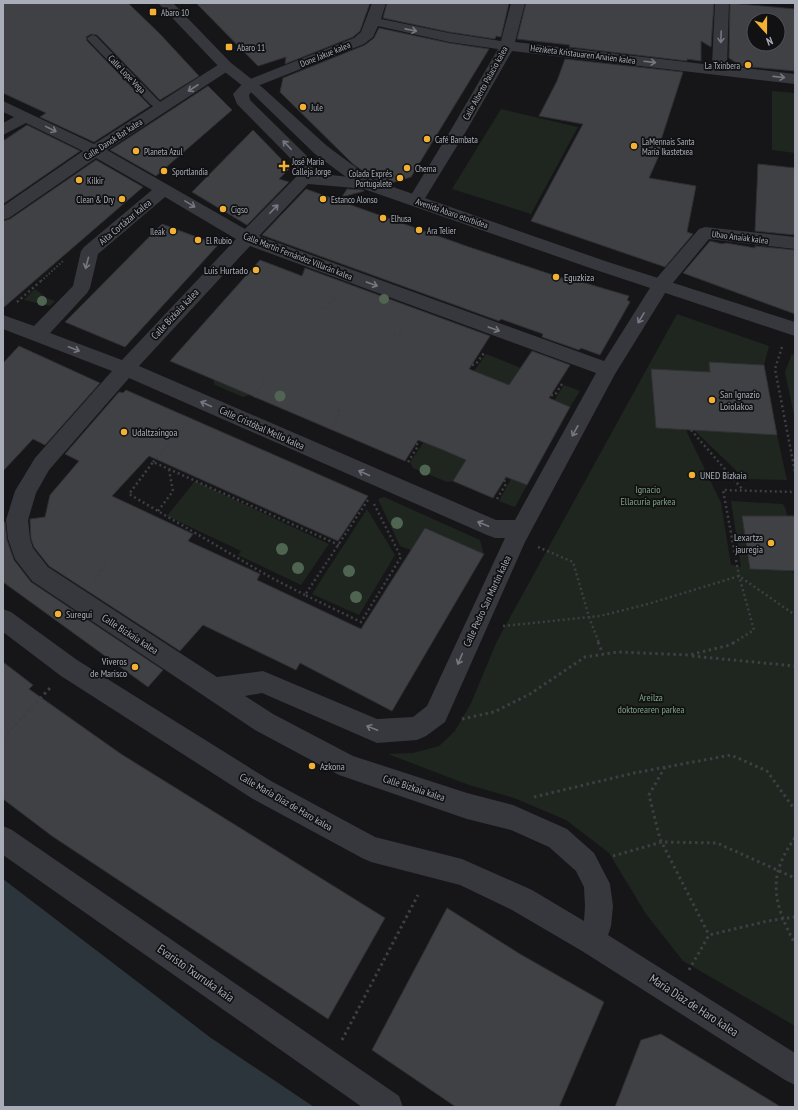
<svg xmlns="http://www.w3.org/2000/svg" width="798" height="1110" font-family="'PT Sans Narrow',sans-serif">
  <rect width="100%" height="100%" fill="#161618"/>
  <path fill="#1e261f" d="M772,91L795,93V153L772,150Z
    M501,109L578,127L531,214L452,189Z
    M35,289L47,298L55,301L50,306L24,300Z
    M677,314L769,346L764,365L777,435L787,480L745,479L694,430H686L721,503L731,565L741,567L731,501L783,504L786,510L787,516H742L750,569L788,571L795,573V1026L683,961L646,914L609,853L566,820L514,798L469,785L388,754L413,753L439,746L455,731L471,703L497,641Z
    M486,354L521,368L509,385L474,371Z
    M792,354L795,356V420L785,372Z
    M213,379L250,395L243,397L215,385Z
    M564,385L580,391L570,407L554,401Z
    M424,442L466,460L453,481L447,482L413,468L410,462Z
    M511,479L527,485L515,507L499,501Z
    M195,481L329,544L301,585L238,555L241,551L167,516Z
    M384,497L480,540L484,554L426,528L411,550L400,546L378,499Z
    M367,509L395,555L359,615L312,594Z"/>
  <path fill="#2c353c" d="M3,879L211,1038L314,1107H3Z"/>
  <path fill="#404145" stroke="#303034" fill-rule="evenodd" d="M3,3H128L160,34L199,76L160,100L97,35L91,34L86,37L87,41L150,106L94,142L40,117L46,113L3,93Z
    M196,3H370L360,31L353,37L285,64L286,57L258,66Z
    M387,3H509L501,37L496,36L495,39L449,32L383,18Z
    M526,3H714L711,47L701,41V61L687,59V61L569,47L570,45L517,39Z
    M730,3L795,9V71L741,66L729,58ZM754,20H778V44H754Z
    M379,28L449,43L489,49L411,177L388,184L374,179L353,164L280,92L283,78L365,45L374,38Z
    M565,59L683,72L660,143L664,144L649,178L696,186L687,232L693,234L665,267L531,221L583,124L539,116L557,81Z
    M208,86L232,110L156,176L110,150Z
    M27,125L80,151L3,204V141Z
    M253,130L290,168L279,179L289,182L247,225L192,192Z
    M96,160L143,187L3,308V221L10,219Z
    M758,164L795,168V235L755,231Z
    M306,189L469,247L574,282L575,280L629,296L627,300L630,302L600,355L581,348L579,350L542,337L543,334L501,319L499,321L262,235Z
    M347,189L363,190L364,191L342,197Z
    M162,224L218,245L125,347L65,322Z
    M710,241L722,244L726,243L755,248V246L795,250V314L683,273Z
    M260,260L302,276L305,268L490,336L469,369L509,385L532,351L570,365L549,398L570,407L527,485L506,477L493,498L453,481L466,460L443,450L418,440L405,461L170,361Z
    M19,346L100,383L45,445L33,439L3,471V363Z
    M709,362L764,365L777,435L656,428L651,369L710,372Z
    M126,390L368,496L338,541L149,456L112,496L193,534L188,541L260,574L257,580L361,629L425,528L484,554L392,711L300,663L296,670L203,625L180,651L49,566L34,547L31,539L30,519L45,517L50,495L79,461L65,454L119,392L123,393Z
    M742,516H795V571L750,569Z
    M3,522H5L7,540L14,560L31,582L163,670L148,687L3,582Z
    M3,662L33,685L29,689L121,754L385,918L328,1019L52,836L3,799Z
    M447,908L520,954L604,1002L559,1107H456L372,1050Z
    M661,1034L781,1107H615L641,1040Z"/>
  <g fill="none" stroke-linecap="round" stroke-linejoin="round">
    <path stroke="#3d3f44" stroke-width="2" stroke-dasharray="1.5 2" stroke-linecap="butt" d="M41,281L63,261"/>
    <path stroke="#3d3f44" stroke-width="2.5" stroke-dasharray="2 3" stroke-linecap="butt" d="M17,302L42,280
      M321,308H326L335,297
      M394,334H399L406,324
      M782,347L775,369L795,472
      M472,365L476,364L484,353
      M551,395H555L562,384
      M254,397L264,384L262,380
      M330,429L340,413L338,410
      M691,430L743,490
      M153,462L189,421
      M408,462L418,446L416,442
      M497,499L506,484L504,480
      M368,500L305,595L361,622L401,557L373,502
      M158,511L173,491L169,470
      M538,547L573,562L589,617L599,643
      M95,580L107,563
      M305,595L270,577L129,494L153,462L339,545
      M503,626L600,616L648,604L739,576L795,615
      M733,643L754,630L739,576L723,490L795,492"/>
    <path stroke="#3d3f44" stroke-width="3" stroke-dasharray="2.5 3.5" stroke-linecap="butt" d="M598,642L603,654
      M692,656L795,666
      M462,719L494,712L530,694L585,657L618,652L689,655L730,645L735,642
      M3,738L50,688
      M665,767L649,795L660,839L709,935
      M534,797L634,773L731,755L767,771L795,810
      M795,838C766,877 774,904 795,944
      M613,856L662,842L717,843L795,878
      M689,970L709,935L768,921L795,917
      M342,1040L418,895"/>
    <path fill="#37383d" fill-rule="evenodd" d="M92,35L96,36L158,100L168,108L166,110H158L150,104L88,40L87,38Z"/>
    <path fill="#37383d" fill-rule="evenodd" d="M3,826L12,830L399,1096L403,1107H362L3,855Z"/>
    <path fill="#37383d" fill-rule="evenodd" d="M372,3H386L381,19L449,33L501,41L511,3H525L515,42L712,65L715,3H729L727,66L795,74V84L512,51L468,128L424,200L422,204L416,206L410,204L408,200L452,128L498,49L449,42L378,26L373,37L364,44L255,87L249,95L250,100L308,157L313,169V173L367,179L373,180L375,184L373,188L367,189L308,184L259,236L604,361L655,280L699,229L705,227L795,237V249L709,239L667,290L615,374L525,542L445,722L426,736L417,740L377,743L262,693L245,696L273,714L353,756L467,793L513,805L567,829L594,853L610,884L613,906L611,926L608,935L795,1053V1085L785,1080L582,951L512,910L460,885L371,862L362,858L253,799L61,676L3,632V609L11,612L77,660L271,781L375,837L462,859L532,890L584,921L585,906L584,887L576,871L549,847L511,830L467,819L339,775L255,730L32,581L15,559L8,539L6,520L15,491L35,458L112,371L3,329V315L34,326L73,286L81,251L84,247L152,190L96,158L9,218L3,220V206L83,151L26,123L3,135V123L14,117L3,112V101L94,144L221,63L226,62L231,63L233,66L231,69L107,150L245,229L296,177L297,169L295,163L237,104L233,94L245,81L354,38L361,32ZM165,197L236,239L122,360L50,333L87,293L90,288L98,254ZM250,246L596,373L515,520H496L139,366ZM129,378L487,535L495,538H505L427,706L413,717L377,719L263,671L217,677L48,567L33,548L30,539L28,520L36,493L49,470Z"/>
    <path fill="#37383d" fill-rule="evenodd" d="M158,3H173L231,63L263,88L327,146L373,180L605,261L795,322V336L593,269L361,188L315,154L253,94L221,69Z"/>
  </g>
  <g fill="#506452">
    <circle cx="384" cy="299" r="5"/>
    <circle cx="42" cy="301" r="5"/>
    <circle cx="280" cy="396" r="5.5"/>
    <circle cx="425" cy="470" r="5.5"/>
    <circle cx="397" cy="523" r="6"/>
    <circle cx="282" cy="549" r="6"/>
    <circle cx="298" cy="568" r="6"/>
    <circle cx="349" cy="571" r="6"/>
    <circle cx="356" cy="597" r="6"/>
  </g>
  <defs><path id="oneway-shaft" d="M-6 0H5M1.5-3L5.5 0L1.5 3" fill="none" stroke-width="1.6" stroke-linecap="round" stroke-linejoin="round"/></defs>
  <g stroke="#757881">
    <use href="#oneway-shaft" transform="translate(411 30) rotate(11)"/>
    <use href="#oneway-shaft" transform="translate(721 37) rotate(92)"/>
    <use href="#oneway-shaft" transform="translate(650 62) rotate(7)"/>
    <use href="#oneway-shaft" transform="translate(779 77) rotate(6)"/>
    <use href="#oneway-shaft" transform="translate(193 88) rotate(147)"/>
    <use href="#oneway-shaft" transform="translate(51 129) rotate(26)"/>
    <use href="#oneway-shaft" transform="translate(287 145) rotate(-134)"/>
    <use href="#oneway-shaft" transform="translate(190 204) rotate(31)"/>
    <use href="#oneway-shaft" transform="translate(274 209) rotate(-46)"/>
    <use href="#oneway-shaft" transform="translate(87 263) rotate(105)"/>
    <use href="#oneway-shaft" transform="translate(372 284) rotate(20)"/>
    <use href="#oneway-shaft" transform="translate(641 318) rotate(121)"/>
    <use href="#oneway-shaft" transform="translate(494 329) rotate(20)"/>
    <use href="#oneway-shaft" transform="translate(74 349) rotate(21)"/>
    <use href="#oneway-shaft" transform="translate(206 404) rotate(-156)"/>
    <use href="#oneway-shaft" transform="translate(575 431) rotate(119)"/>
    <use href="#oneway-shaft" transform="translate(364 473) rotate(-156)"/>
    <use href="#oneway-shaft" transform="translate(483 524) rotate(-157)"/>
    <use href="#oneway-shaft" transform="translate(460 659) rotate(113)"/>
    <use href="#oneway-shaft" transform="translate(372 728) rotate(-158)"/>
  </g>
  <g fill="#f2b134" stroke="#111113" stroke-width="1.5">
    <rect x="149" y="8" width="8" height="8" rx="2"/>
    <rect x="225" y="43" width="8" height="8" rx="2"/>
    <circle cx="748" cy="65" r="4"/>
    <circle cx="303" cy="107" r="4"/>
    <circle cx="427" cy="139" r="4"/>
    <circle cx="634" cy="146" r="4"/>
    <circle cx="136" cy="151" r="4"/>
    <path d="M282 160h4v4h4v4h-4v4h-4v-4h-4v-4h4z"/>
    <circle cx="407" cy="168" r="4"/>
    <circle cx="164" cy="171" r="4"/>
    <circle cx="400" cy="178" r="4"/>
    <circle cx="79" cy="180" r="4"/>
    <circle cx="122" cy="199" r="4"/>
    <circle cx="323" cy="199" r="4"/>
    <circle cx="223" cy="209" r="4"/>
    <circle cx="383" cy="218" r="4"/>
    <circle cx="419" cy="230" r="4"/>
    <circle cx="173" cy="231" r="4"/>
    <circle cx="198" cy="240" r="4"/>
    <circle cx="256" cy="270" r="4"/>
    <circle cx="556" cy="277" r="4"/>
    <circle cx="712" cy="400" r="4"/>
    <circle cx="124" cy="432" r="4"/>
    <circle cx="692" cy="475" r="4"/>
    <circle cx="771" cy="543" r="4"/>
    <circle cx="58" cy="614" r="4"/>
    <circle cx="135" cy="667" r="4"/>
    <circle cx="312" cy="766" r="4"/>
  </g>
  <g text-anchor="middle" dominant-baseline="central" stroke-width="3.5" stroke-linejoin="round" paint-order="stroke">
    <g font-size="9" fill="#a8adb8" stroke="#111113" text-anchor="start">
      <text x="161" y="12">Abaro 10</text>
      <text x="237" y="47">Abaro 11</text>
      <text x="740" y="65" text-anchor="end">La Txinbera</text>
      <text x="311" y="107">Jule</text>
      <text x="435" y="139">Café Bambata</text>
      <text x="642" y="141">LaMennais Santa<tspan x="642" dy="10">María Ikastetxea</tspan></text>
      <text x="144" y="151">Planeta Azul</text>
      <text x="292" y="161">José María<tspan x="292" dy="10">Calleja Jorge</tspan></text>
      <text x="415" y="168">Chema</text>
      <text x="172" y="171">Sportlandia</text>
      <text x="392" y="173" text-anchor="end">Colada Exprés<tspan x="392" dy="10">Portugalete</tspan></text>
      <text x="87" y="180">Kilkir</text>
      <text x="114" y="199" text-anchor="end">Clean &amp; Dry</text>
      <text x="331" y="199">Estanco Alonso</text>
      <text x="231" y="209">Cigso</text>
      <text x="391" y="218">Elhusa</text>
      <text x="427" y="230">Ara Telier</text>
      <text x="165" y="231" text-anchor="end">Ileak</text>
      <text x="206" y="240">El Rubio</text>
    </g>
    <g font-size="9" fill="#a8adb8" stroke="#111113">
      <text transform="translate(325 54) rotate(-22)">Done Jakue kalea</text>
      <text transform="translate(583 54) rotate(7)">Heziketa Kristauaren Anaien kalea</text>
      <text transform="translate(127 74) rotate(46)">Calle Lope Vega</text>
      <text transform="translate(485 83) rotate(-61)">Calle Alberto Palacio kalea</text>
      <text transform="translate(113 139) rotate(-33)">Calle Danok Bat kalea</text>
      <text transform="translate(452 213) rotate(19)">Avenida Abaro etorbidea</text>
      <text transform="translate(740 237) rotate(7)">Ubao Anaiak kalea</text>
      <text transform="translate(298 256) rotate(21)">Calle Martín Fernández Villarán kalea</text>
    </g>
    <g font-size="10" fill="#a8adb8" stroke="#111113">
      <text transform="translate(125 222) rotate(-40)">Aita Cortázar kalea</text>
      <text transform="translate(175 314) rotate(-47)">Calle Bizkaia kalea</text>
      <text transform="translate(262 428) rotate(24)">Calle Cristóbal Mello kalea</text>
      <text transform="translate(487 601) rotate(-65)">Calle Pedro San Martín kalea</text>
      <text transform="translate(130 634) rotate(33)">Calle Bizkaia kalea</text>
      <text transform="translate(414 788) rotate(18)">Calle Bizkaia kalea</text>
      <text transform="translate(286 802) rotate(30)">Calle María Díaz de Haro kalea</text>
    </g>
    <g font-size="10" fill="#a8adb8" stroke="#111113" text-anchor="start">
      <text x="248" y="270" text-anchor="end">Luis Hurtado</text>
      <text x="564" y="277">Eguzkiza</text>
      <text x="720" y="394">San Ignazio<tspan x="720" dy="12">Loiolakoa</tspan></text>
      <text x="132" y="432">Udaltzaingoa</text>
      <text x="700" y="475">UNED Bizkaia</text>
      <text x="763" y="537" text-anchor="end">Lexartza<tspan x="763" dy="12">jauregia</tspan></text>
      <text x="66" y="614">Suregui</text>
      <text x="127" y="661" text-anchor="end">Viveros<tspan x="127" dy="12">de Marisco</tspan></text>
      <text x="320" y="766">Azkona</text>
    </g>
    <g font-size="10" fill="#7fa381" stroke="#111113">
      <text x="648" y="489">Ignacio<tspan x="648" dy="12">Ellacuría parkea</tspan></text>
      <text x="651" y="697">Areilza<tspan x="651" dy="12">doktorearen parkea</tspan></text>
    </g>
    <g font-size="12" fill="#a8adb8" stroke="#111113">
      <text transform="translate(196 973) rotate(35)">Evaristo Txurruka kaia</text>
      <text transform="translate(694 1005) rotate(33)">María Díaz de Haro kalea</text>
    </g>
  </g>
  <rect width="798" height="1110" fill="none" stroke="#a8adb8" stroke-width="8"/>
  <g transform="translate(766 32) rotate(159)"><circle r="19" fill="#111113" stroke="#4d4f55"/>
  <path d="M0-3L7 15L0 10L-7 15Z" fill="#f2b134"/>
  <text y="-6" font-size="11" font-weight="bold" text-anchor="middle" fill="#a8adb8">N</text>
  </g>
</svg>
